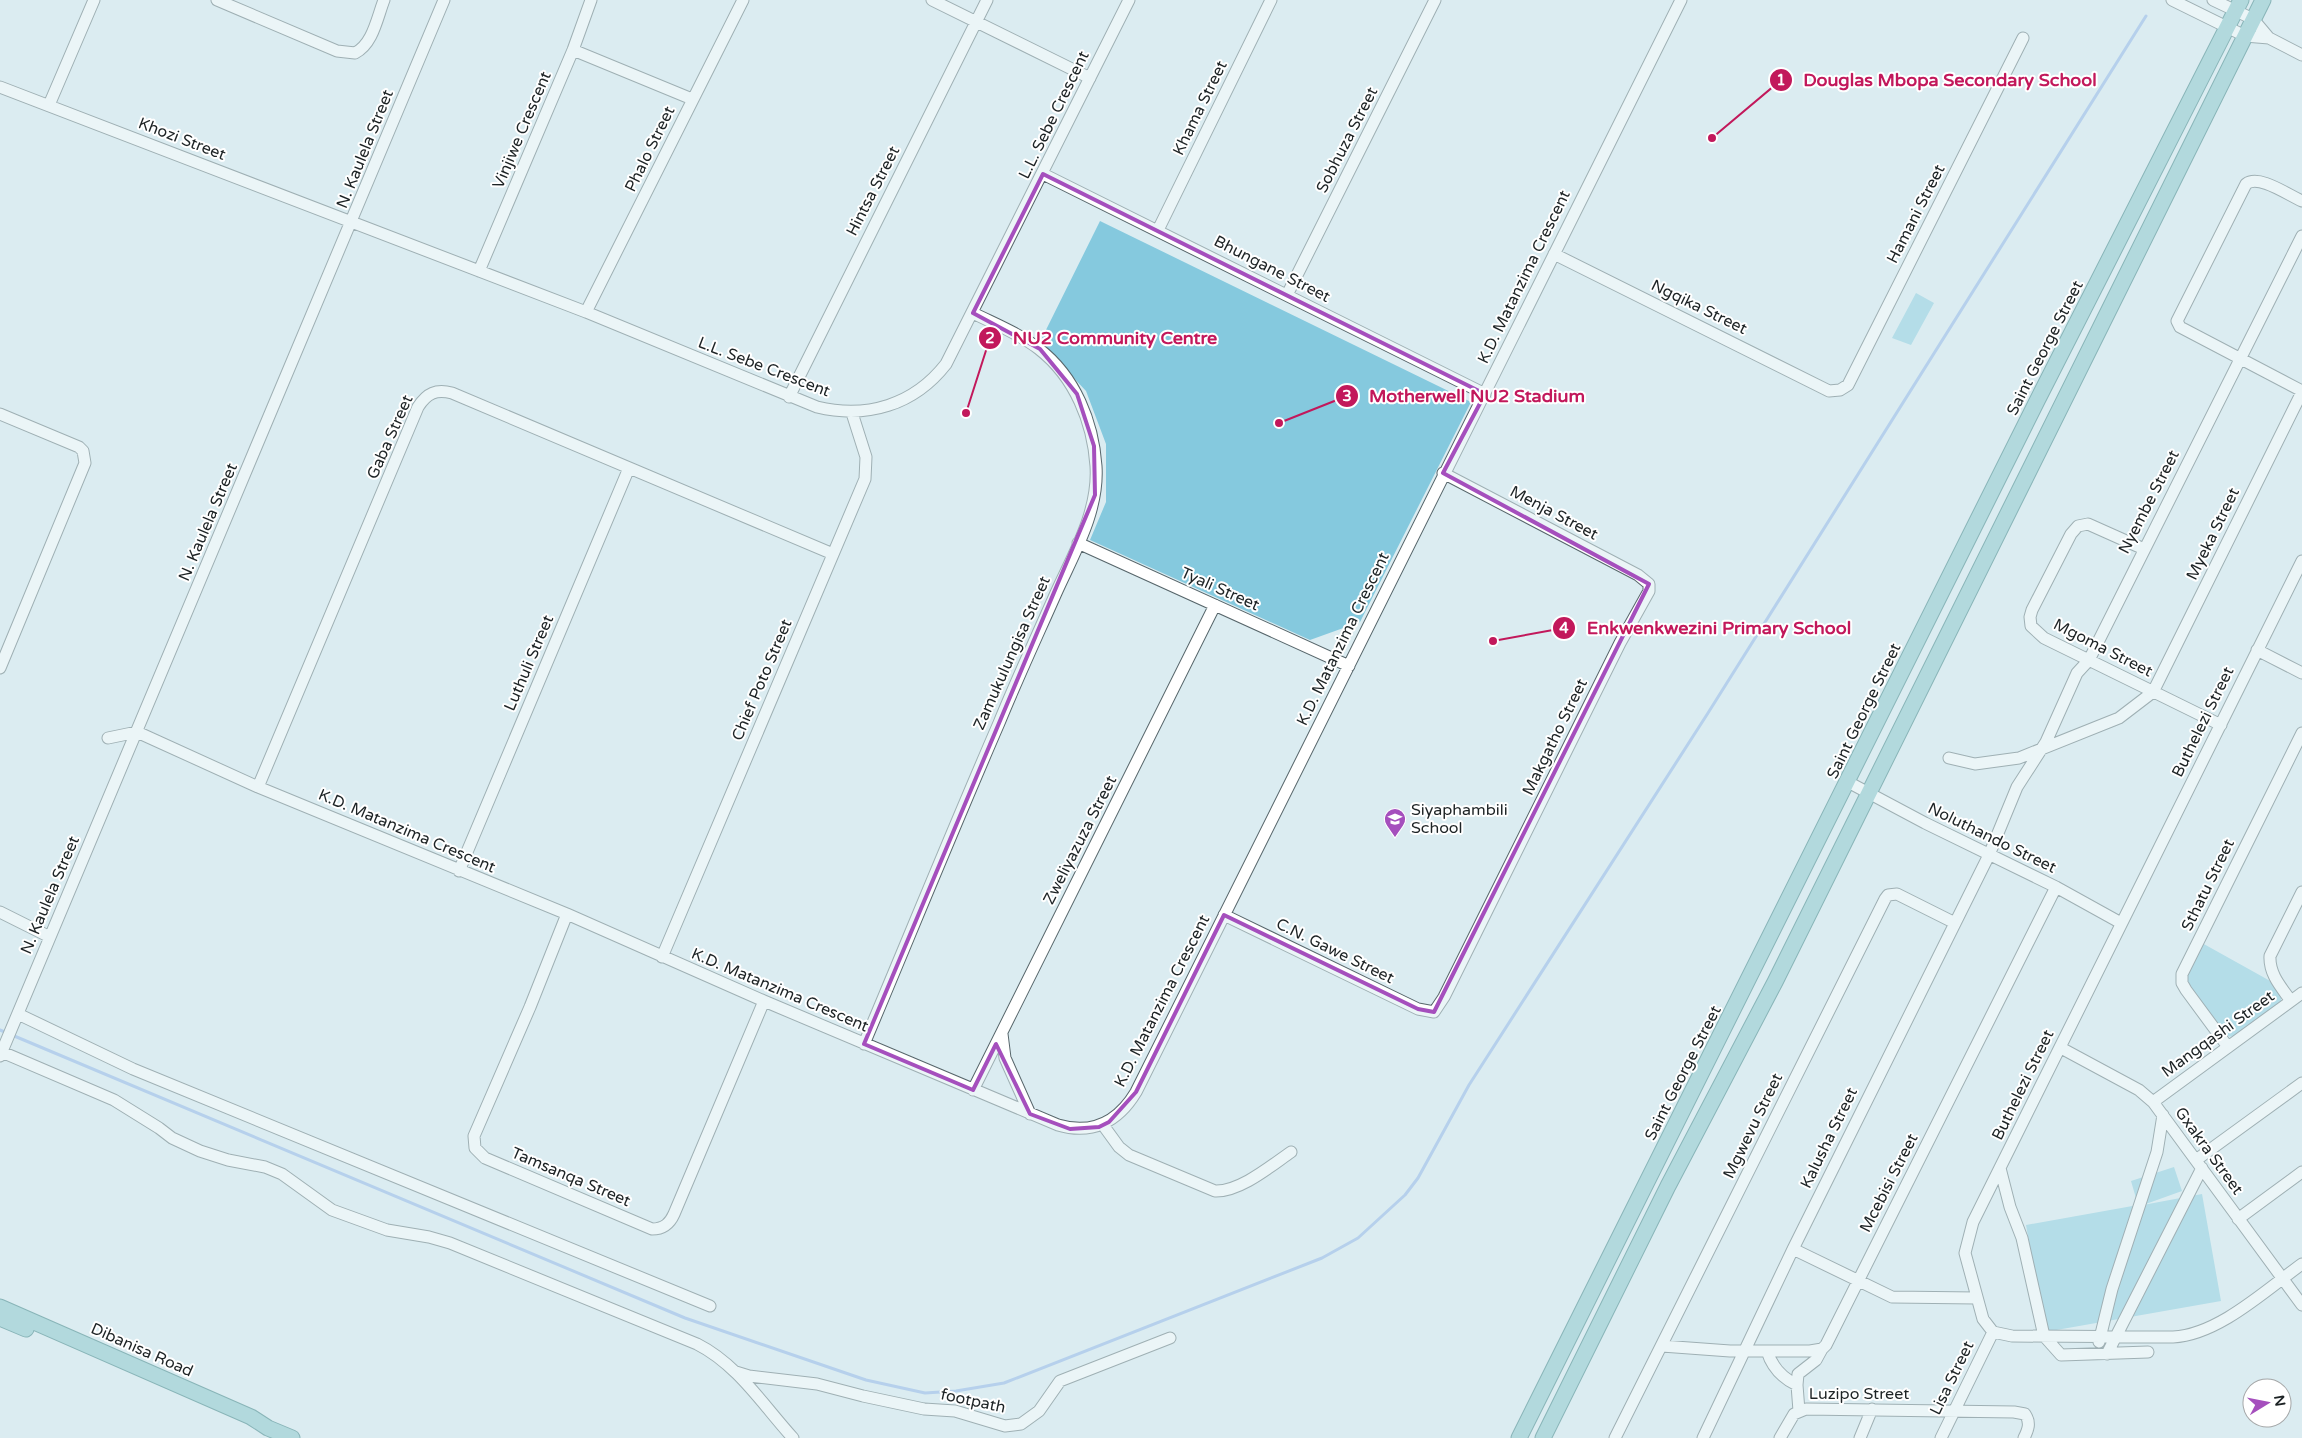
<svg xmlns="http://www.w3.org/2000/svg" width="2302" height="1438" font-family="'Varela Round',sans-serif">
  <rect width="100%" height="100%" fill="#dbecf1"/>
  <path fill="#85c9de" d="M1100,221L1471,402L1360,622L1310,640L1090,540L1106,502V444L1086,391L1040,342Z
    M1916,293L1934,303L1911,345L1892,338Z
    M2202,943L2272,982L2281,994V1002L2235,1037L2226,1036L2187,985V970Z
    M2174,1167L2182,1191L2143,1205L2202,1194L2221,1301L2045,1332L2026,1225L2138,1205L2131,1181Z"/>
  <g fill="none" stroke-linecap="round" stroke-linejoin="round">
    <path stroke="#89aee6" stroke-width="3" d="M0,1030L685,1318L866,1380L925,1393L956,1391L1004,1383L1322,1258L1358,1238L1405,1195L1418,1178L1469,1085L1708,713L2146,16"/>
    <g stroke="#57666b" stroke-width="13">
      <path id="minor" d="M217,0L337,51L355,53C373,44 377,18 384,0
        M932,0L1090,78
        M2172,0L2245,36L2269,38L2302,55
        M2213,0L2253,19L2269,38
        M573,50L692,99
        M0,87L586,312L817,407C867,419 914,405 946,364L1129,0
        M49,105L94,0
        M1043,174L1485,394
        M2302,201C2288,195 2259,174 2246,184L2177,321L2180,327L2302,391
        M1158,230L1271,0
        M1554,254L1829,391L1840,390L1848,385L2023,38
        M479,271L573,50L591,0
        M1287,295L1435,0
        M586,312L743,0
        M789,397L987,0
        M0,414L79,447L83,451L85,463L0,668
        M1078,543L1349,666
        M2144,549L2088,524L2078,526L2071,534L2032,610L2030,617L2031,626L2044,638L2221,725
        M2302,561L1973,1222L1965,1253L1983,1319L1993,1332L2012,1336L2173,1337C2218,1335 2266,1290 2302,1264
        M2257,650L2302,673
        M108,738L137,732L258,787L567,914L764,1001L1058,1125C1092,1135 1118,1122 1136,1092L1681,0
        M1949,758L1975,764L2019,758L2119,718L2153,692L2302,392
        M1848,782L1925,823L2056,887L2121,923
        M258,787L418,407C427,393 436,389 452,393L833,554
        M459,871L629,468
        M0,912L50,937
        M567,914L530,1007L474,1136L475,1148L485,1158L652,1229C664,1229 670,1223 674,1214L764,1001
        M1224,915L1418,1009L1434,1012L1444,997L1620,643L1649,591V584L1638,575L1443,473
        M662,957L865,479L866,457L852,413
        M2291,1001C2281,987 2269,974 2270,956L2302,892
        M18,1014L133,1069L710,1306
        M1002,1034L1005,1058L1030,1114
        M864,1044C909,937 953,829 999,723C1017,679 1037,636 1056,593C1074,553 1099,511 1096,466C1093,422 1075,377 1039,349C1020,334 995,324 973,313
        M2228,1047L2186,990L2182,983V974L2302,733
        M2061,1048L2139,1090L2153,1102L2302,1305
        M2,1052L114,1100L159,1128L172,1138L200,1151L228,1160L265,1167L282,1174L332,1210L387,1230L429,1237L450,1243L697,1344C737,1364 763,1405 793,1438
        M0,1056L444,0
        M973,1090L1215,605
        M2153,1102L2302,993
        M1103,1125L1119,1147L1129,1155L1215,1191C1240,1192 1272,1165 1291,1152
        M2196,1160L2302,1083
        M2000,1168L2010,1207L2022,1238L2044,1336L2061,1355L2148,1352
        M2238,1219L2302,1172
        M1793,1249L1892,1297L1976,1298
        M2099,1342L2112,1289L2157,1152L2163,1115
        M1662,1346L1730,1351H1810L1822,1349L1826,1345L2056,887
        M1767,1351C1772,1367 1782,1378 1797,1385
        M2107,1354L2202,1168
        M736,1372L749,1376L817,1384L863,1396L924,1409L955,1411L1005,1426L1021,1424L1039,1411L1060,1381L1170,1338
        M1799,1411L1797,1385L1798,1374L1816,1360L1822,1349
        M1615,1438L1885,899L1888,895L1897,894L1955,923
        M1703,1438L1793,1249L1989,855L2017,787L2046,742L2077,673L2089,660L2302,236
        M1780,1438L1794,1414L1806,1409L2014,1412L2025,1414C2031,1423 2028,1430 2024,1438
        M1860,1438L1872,1409
        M1941,1438L1993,1332"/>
    </g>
    <g stroke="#267074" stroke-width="17">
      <path id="major" d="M0,1307L251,1417L268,1428L292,1438
        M0,1318L26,1329
        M1519,1438L2037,401L2241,0
        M1543,1438L1668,1186L1775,982L2263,0"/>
    </g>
    <use href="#minor" stroke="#fff" stroke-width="11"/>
    <use href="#major" stroke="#80c2c5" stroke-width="15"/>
  </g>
  <path d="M0 0H2302V1438H0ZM1043,174L1485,394L1443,473L1649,584L1434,1012L1418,1009L1224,915L1136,1092L1109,1122L1099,1127L1070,1129L1030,1114L996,1044L973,1090L864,1044L1095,495L1094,446L1077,394L1040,349L973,313Z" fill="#dbecf1" fill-opacity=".55" fill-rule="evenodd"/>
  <path fill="none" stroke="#a54fbd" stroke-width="4" stroke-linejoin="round" d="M1043,174L1485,394L1443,473L1649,584L1434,1012L1418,1009L1224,915L1136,1092L1109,1122L1099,1127L1070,1129L1030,1114L996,1044L973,1090L864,1044L1095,495L1094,446L1077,394L1040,349L973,313Z"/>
  <defs>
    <g id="school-pin" transform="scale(1.125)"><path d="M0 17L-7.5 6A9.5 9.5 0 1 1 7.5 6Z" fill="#a54fbd" stroke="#fff"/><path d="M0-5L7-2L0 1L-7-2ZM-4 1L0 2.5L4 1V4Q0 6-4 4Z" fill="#fff"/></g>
  </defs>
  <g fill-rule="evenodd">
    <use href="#school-pin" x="1395" y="819"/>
  </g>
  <g text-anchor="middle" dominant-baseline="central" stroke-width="4" stroke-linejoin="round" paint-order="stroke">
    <g font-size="16" fill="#1d2325" stroke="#fff">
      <text transform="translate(1200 108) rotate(-64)">Khama Street</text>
      <text transform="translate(1054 115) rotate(-64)">L.L. Sebe Crescent</text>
      <text transform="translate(522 130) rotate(-67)">Vinjiwe Crescent</text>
      <text transform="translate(182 139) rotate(21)">Khozi Street</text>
      <text transform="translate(1347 140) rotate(-63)">Sobhuza Street</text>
      <text transform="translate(365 149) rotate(-68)">N. Kaulela Street</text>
      <text transform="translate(650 149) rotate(-64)">Phalo Street</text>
      <text transform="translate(873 191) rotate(-63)">Hintsa Street</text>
      <text transform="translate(1916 214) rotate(-63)">Hamani Street</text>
      <text transform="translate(1272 269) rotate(27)">Bhungane Street</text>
      <text transform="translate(1524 277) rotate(-64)">K.D. Matanzima Crescent</text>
      <text transform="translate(1699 307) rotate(26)">Ngqika Street</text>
      <text transform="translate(2045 348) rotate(-63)">Saint George Street</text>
      <text transform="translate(764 367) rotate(21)">L.L. Sebe Crescent</text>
      <text transform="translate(390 437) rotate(-66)">Gaba Street</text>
      <text transform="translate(2149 502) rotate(-63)">Nyembe Street</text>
      <text transform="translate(1554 513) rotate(28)">Menja Street</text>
      <text transform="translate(208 522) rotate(-67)">N. Kaulela Street</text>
      <text transform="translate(2213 534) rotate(-64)">Myeka Street</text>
      <text transform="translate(1220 589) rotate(24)">Tyali Street</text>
      <text transform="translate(1343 639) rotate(-64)">K.D. Matanzima Crescent</text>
      <text transform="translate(2103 648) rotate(27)">Mgoma Street</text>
      <text transform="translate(1012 653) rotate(-66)">Zamukulungisa Street</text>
      <text transform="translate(529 663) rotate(-67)">Luthuli Street</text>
      <text transform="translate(762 680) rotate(-67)">Chief Poto Street</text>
      <text transform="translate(1864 711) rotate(-64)">Saint George Street</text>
      <text transform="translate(2203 722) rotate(-64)">Buthelezi Street</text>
      <text transform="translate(1555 737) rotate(-64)">Makgatho Street</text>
      <text transform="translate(407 831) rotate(23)">K.D. Matanzima Crescent</text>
      <text transform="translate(1992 838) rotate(26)">Noluthando Street</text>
      <text transform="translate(1080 840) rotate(-63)">Zweliyazuza Street</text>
      <text transform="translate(2208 885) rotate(-64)">Sthatu Street</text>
      <text transform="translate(50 895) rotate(-67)">N. Kaulela Street</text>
      <text transform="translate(1335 951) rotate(26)">C.N. Gawe Street</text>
      <text transform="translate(780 990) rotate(23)">K.D. Matanzima Crescent</text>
      <text transform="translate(1162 1001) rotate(-63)">K.D. Matanzima Crescent</text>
      <text transform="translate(2218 1034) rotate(-36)">Mangqashi Street</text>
      <text transform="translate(1683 1073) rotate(-63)">Saint George Street</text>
      <text transform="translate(2023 1085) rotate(-64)">Buthelezi Street</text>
      <text transform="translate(1753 1126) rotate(-64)">Mgwevu Street</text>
      <text transform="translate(1829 1138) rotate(-64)">Kalusha Street</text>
      <text transform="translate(2209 1151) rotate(54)">Gxakra Street</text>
      <text transform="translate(571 1177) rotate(23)">Tamsanqa Street</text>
      <text transform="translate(1889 1183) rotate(-63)">Mcebisi Street</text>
      <text transform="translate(142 1350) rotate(24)">Dibanisa Road</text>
      <text transform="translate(1952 1378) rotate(-64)">Lisa Street</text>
      <text x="1859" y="1394">Luzipo Street</text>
      <text transform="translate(973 1401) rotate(12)">footpath</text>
    </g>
    <g font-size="16" fill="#1d2325" stroke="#fff" text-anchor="start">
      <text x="1411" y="810">Siyaphambili<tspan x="1411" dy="18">School</tspan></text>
    </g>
  </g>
  <path fill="none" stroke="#c2185b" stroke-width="2" d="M1712 138L1781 80M966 413L990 338M1279 423L1347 396M1493 641L1564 628"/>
  <g fill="#c2185b" stroke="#fff" stroke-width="2">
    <circle cx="1712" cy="138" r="5"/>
    <circle cx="966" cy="413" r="5"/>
    <circle cx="1279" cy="423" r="5"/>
    <circle cx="1493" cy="641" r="5"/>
    <circle cx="1781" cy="80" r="12"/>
    <circle cx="990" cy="338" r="12"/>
    <circle cx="1347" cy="396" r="12"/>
    <circle cx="1564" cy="628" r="12"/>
  </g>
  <g font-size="15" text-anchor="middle" font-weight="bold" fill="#fff">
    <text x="1781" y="85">1</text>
    <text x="990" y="343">2</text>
    <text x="1347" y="401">3</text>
    <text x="1564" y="633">4</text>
  </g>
  <g font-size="18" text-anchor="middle" font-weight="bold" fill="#c2185b" stroke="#fff" stroke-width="4" stroke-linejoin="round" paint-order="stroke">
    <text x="1950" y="86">Douglas Mbopa Secondary School</text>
    <text x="1115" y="344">NU2 Community Centre</text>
    <text x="1477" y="402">Motherwell NU2 Stadium</text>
    <text x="1719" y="634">Enkwenkwezini Primary School</text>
  </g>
  <g transform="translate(2267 1403) rotate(80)"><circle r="24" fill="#ffffff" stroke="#a5a7a8"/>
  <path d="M0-4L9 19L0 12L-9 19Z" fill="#a54fbd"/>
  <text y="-8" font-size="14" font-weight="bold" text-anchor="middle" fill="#1d2325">N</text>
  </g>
</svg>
